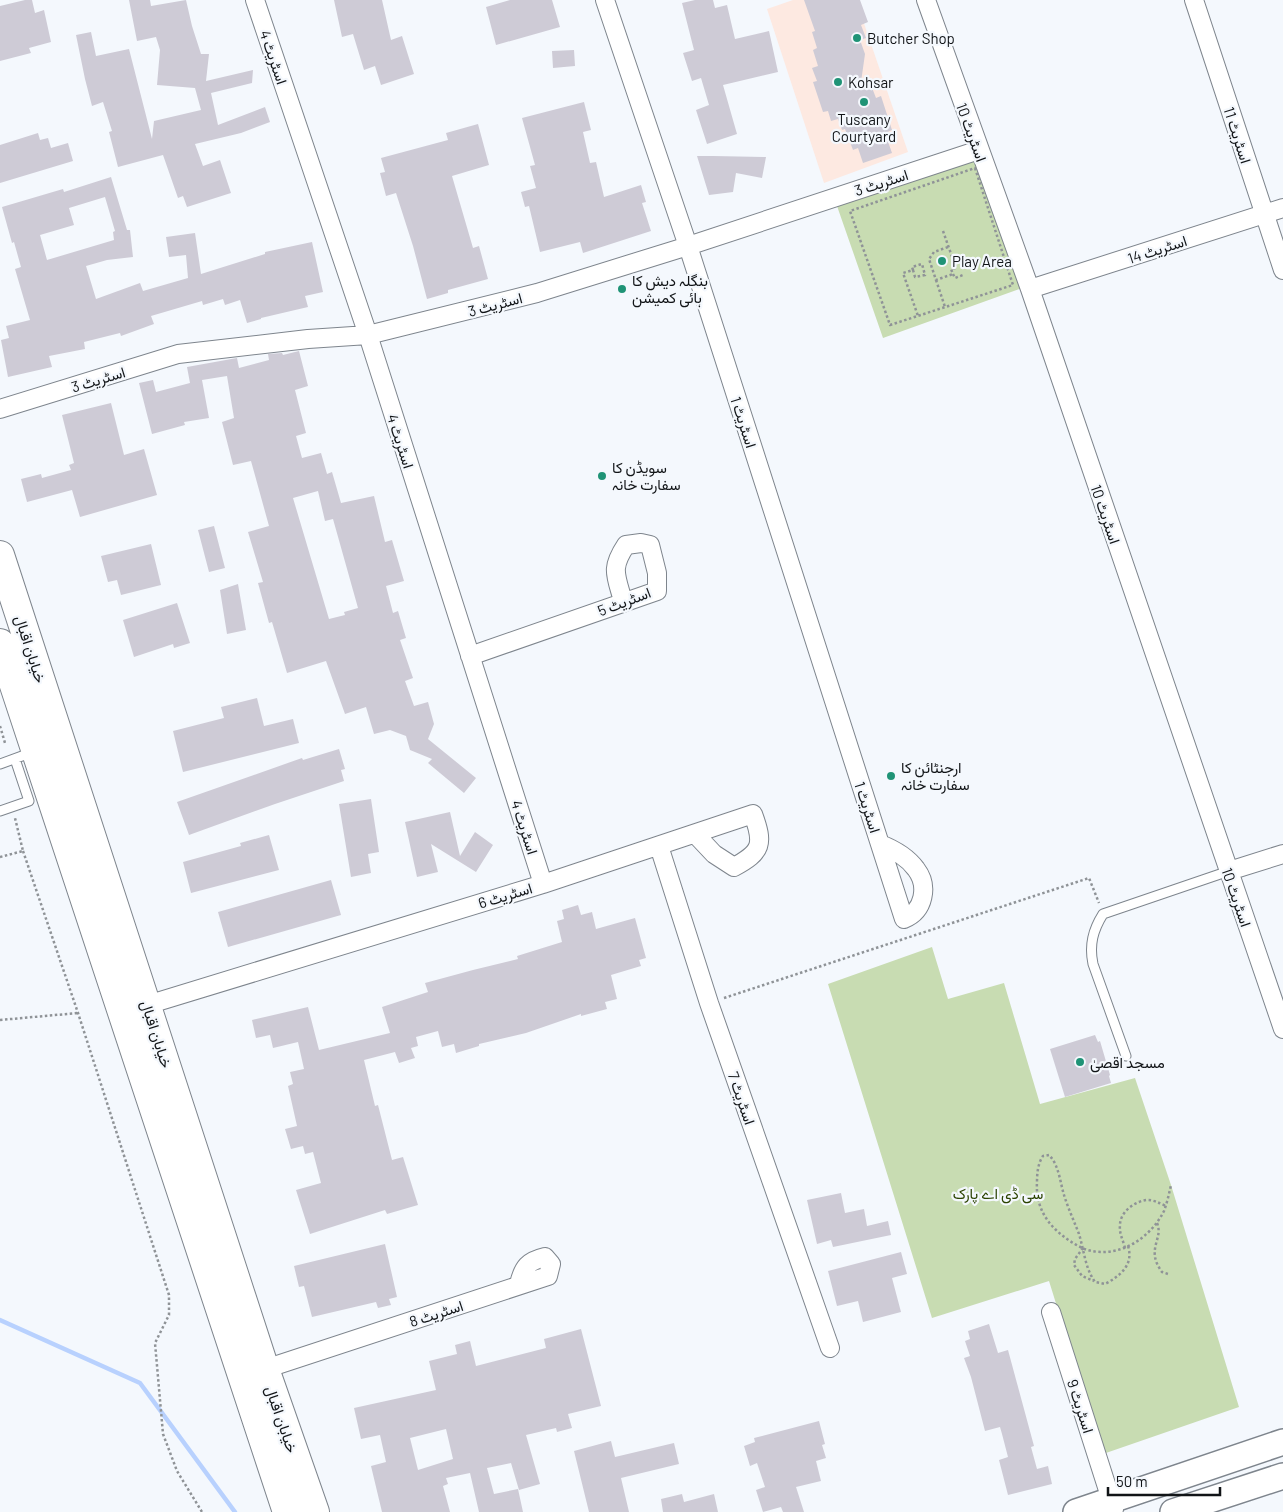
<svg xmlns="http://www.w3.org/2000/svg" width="1283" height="1512" font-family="Barlow,Vazirmatn,sans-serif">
  <rect width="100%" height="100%" fill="#f4f8fd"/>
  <path fill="#fde9e1" d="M793,0H856L908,152L824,183L767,9Z"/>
  <path fill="#c8dcb2" d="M976,156L1022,288L883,338L837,206Z
    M932,947L948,999L1004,983L1040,1104L1135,1078L1171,1185L1239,1407L1103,1454L1049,1281L932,1318L828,984Z"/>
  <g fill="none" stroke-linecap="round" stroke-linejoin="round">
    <path stroke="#b8d1fe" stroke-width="4.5" d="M0,1320L140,1383L235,1512"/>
  </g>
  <path fill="#cecbd6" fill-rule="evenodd" d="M25,0H32L35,13L44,10L51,42L29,48L31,53L0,61V6Z
    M129,0H150L151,6L186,0L192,26L201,54H209L206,81L253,70L252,83L211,93L218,125L265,107L270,122L241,133L195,144L203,166L220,160L231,193L187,207L183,196L178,198L163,155L118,167L109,132L112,131L103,102L92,106L85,79L76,35L91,32L96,56L129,49L152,139L154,121L201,110L195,88L157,85L160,50L156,37L137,41Z
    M334,0H382L391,40L402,36L414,74L381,85L375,66L364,70L353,34L342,37Z
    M510,0H552L560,27L496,45L486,7Z
    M695,0H713L715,8L727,5L735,39L769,31L778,72L723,85L737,134L707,144L696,110L709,105L701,78L692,81L683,53L694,50L682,3Z
    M804,0H860L868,22L861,25L866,38L860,40L865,54L860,89L871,85L876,98L881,96L892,130L885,133L892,153L863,163L858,148L853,150L845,129L842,130L838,119L831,121L828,111L823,112L813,82L817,81L812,68L818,66L813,50L817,48L812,32L815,31Z
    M574,50L575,66L553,68L552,51Z
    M584,102L591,130L583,132L590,163L596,162L604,197L641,185L646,202L642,203L651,231L583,253L580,242L540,252L529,206L525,207L521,192L536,188L530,166L535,165L522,118Z
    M478,124L489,165L452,176L473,248L479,246L488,279L448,290V293L427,299L413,246L396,193L386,196L380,173L385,172L381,158L448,140L446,133Z
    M38,133L40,140L48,138L51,148L68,143L73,161L0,183V145Z
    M697,156H713L766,157L762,178L736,173L733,192L709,195Z
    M111,177L127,230H130L133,257L107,260L86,266L96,299L140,283L143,291L188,278L186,255L169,257L166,237L195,233L201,274L265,254V252L312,242L323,292L305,296L308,307L261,318V319L247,323L240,300L225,305L223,299L203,305L202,301L151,316L154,324L121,336L120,333L84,342L85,349L49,356L52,367L8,377L1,340L9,338L6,326L30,320L15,269L21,267L14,242L12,243L2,207L63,189L64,192ZM105,197L115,231L113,232L114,240L47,260L40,235L74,225L69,208Z
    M299,351L308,386L295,390L306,433L296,436L302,458L321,453L327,474L332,472L341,503L374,496L385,542L392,540L404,581L386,586L393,613L398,611L406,638L400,640L413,678L405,681L414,706L428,702L434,724L428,739L476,778L464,793L428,763L432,759L410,750L406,736L390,730L374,734L366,707L345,714L326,661L287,673L272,622L269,623L258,583L263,582L248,532L269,526L251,461L233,465L222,422L234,418L227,376L202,380L209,418L184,422L185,425L152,434L139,383L153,380L156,392L190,383L187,367L237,358L239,368L269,360L268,354L282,353L283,355ZM318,491L325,521L333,519L358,608L344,612L345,615L329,619L293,498Z
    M111,403L124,455L144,449L157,495L80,517L72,490L27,502L21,479L41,474L42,478L71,470L69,465L74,463L62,415Z
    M214,526L225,568L209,572L198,530Z
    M151,544L161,585L121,595L117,580L108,582L101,556Z
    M238,584L246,630L227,634L220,590Z
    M177,603L190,643L174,648L173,644L134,657L123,620Z
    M257,698L264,726L293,719L299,743L183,772L173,731L224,718L221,707Z
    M339,749L345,769L341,770L344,781L275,804L189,835L177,802L302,758L303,760Z
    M371,799L379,852L368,854L371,873L351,877L339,804Z
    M450,812L460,856L475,832L493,845L476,872L431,844L438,872L417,877L405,822Z
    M269,835L279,870L191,893L183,862L241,846L240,843Z
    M331,880L341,915L228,947L218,912Z
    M578,905L581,915L592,912L596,929L635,918L646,958L639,960L641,966L611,975L617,999L605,1002L607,1009L581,1016V1014L526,1033L479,1044V1046L456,1053L454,1044L442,1047L438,1031L416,1037L418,1046L411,1048L415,1058L399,1063L395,1052L364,1060L375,1106L378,1105L392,1160L403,1157L418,1205L387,1214L385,1210L310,1234L296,1190L321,1183L313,1152L305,1154L303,1146L291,1149L285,1129L297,1126L288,1086L293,1084L290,1072L304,1069L298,1042L273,1048L270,1035L256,1038L252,1020L308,1007L319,1050L390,1033L382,1007L428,992L425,983L473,970L518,959L517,956L562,942L557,921L564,919L562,910Z
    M1095,1035L1098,1042L1100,1041L1110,1075L1109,1076L1111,1083L1065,1097L1050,1049Z
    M841,1193L845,1213L864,1209L867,1226L888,1221L891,1235L833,1247L831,1240L817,1244L807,1200Z
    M385,1244L397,1297L389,1299L391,1305L378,1308L376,1302L312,1317L304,1286L299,1287L294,1266Z
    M901,1252L907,1274L892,1278L901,1312L863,1322L858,1301L837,1306L828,1271Z
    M989,1324L998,1353L1008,1350L1034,1446L1031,1447L1037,1469L1048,1466L1052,1484L1008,1495L999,1460L1008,1457L1002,1434L1000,1427L985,1431L971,1377L964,1358L970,1356L965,1341L970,1339L968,1331Z
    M581,1329L601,1406L568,1414L572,1428L557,1432L556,1428L526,1435L540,1484L519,1490L511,1463L487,1468L494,1494L518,1489L523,1512H479L470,1473L446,1478L448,1484L443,1486L450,1512H382L371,1466L386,1462L380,1435L361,1439L354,1408L436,1390L429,1361L457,1354L455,1345L470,1341L476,1366L546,1348L544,1339ZM446,1429L453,1459L418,1470L410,1438Z
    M819,1421L825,1444L822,1445L826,1458L816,1461L821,1481L796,1487L804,1512H783L781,1507L763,1512L756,1490L765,1487L757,1463L750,1466L744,1446L755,1442L754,1438Z
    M611,1441L615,1457L674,1443L679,1464L621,1478L629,1512H589L574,1451Z
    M682,1494L684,1502L714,1494L718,1512H663L661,1499Z"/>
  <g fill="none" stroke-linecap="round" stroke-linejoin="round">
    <g stroke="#7e858d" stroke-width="11">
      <path id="lane" d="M0,764L33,752
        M0,811L29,801L15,759
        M1126,1056L1093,964C1089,945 1093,930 1103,914L1229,871"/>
    </g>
    <g stroke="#7e858d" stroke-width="20">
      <path id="street" d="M255,0L368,335L543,884
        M605,0L688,246L904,919C924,911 929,886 916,869C908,858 893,849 880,844
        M926,0L1030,289L1283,1029
        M1194,0L1283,270
        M1030,289L1283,208
        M0,409L178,354L308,339L368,335L537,293L688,246L979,150
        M470,656L657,591V573L650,545L641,543L626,545C610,569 616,575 623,601
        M659,846L709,1003L830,1348
        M1229,871L1283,854
        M147,1005L543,884L753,814C764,844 762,852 734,867L714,854L698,837
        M1051,1312L1114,1509
        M265,1369L548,1276L551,1264L545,1257C528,1261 523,1267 519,1284"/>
    </g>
    <g stroke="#7e858d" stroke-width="28">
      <path id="secondary" d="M1076,1512L1283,1442
        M1173,1512L1283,1476"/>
    </g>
    <g stroke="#7e858d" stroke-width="30">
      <path id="primary" d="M0,555L265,1369L315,1512
        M0,643L287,1512"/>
    </g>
    <path stroke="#8f9397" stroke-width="2.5" stroke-dasharray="2.5 2.5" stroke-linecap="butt" d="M975,168L1013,285L890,325L850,211Z
      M943,231L956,268L951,269L953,274
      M948,247L934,252L929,259L936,280L953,274
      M913,270L915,277L925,275L922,264L912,267L913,270L903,273L918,316
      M953,274L955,278L963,275
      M936,280L945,307
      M0,726L5,743
      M23,851L78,1013L169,1295V1315L155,1343L163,1434L177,1471L202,1512
      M0,857L23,851L15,818
      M724,998L1089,878L1099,903
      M0,1020L78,1013
      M1157,1223C1164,1239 1145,1249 1162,1272L1168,1274
      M1128,1246C1134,1265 1120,1276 1105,1284L1095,1282C1085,1268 1084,1250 1079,1234C1074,1221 1068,1208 1064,1195C1060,1182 1059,1165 1049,1155L1043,1156C1038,1163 1037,1173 1037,1182C1035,1214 1055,1234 1082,1248C1114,1261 1149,1241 1164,1211C1167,1203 1169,1194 1171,1185
      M1083,1248L1075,1259L1074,1265L1082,1276L1094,1281
      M1125,1248C1123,1240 1119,1233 1120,1225C1120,1212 1135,1201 1147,1200C1154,1200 1159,1203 1166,1206"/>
    <use href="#lane" stroke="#fff" stroke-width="9"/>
    <use href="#street" stroke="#fff" stroke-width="18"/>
    <use href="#secondary" stroke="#fff" stroke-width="25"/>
    <use href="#primary" stroke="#fff" stroke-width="28"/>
  </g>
  <g fill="#1f9376" stroke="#f4f8fd" stroke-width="2">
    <circle cx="857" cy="38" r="5"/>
    <circle cx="838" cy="82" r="5"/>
    <circle cx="864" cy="102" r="5"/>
    <circle cx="942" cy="261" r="5"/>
    <circle cx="622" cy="289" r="5"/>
    <circle cx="602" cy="476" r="5"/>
    <circle cx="891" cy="776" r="5"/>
    <circle cx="1080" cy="1062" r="5"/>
  </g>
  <g text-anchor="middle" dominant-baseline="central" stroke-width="4.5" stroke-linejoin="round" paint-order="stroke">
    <g font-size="15" fill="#111417" stroke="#f4f8fd" text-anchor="start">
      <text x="867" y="38">Butcher Shop</text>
      <text x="848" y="82">Kohsar</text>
      <text x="864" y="119" text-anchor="middle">Tuscany<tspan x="864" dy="17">Courtyard</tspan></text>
      <text x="952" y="261">Play Area</text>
      <text x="632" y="280">بنگلہ دیش کا<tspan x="632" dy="17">ہائی کمیشن</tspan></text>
      <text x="612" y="467">سویڈن کا<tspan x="612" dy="17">سفارت خانہ</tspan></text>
      <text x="901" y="767">ارجنٹائن کا<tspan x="901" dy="17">سفارت خانہ</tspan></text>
      <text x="1090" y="1062">مسجد اقصیٰ</text>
    </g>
    <g font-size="15" fill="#111417" stroke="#f4f8fd">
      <text transform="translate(274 57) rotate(71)">اسٹریٹ 4</text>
      <text transform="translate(972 132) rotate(70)">اسٹریٹ 10</text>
      <text transform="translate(1238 135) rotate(72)">اسٹریٹ 11</text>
      <text transform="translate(881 182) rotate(-18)">اسٹریٹ 3</text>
      <text transform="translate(1157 249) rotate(-18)">اسٹریٹ 14</text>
      <text transform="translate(495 304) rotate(-15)">اسٹریٹ 3</text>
      <text transform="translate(98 379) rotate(-17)">اسٹریٹ 3</text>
      <text transform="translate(744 422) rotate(72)">اسٹریٹ 1</text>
      <text transform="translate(401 441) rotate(72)">اسٹریٹ 4</text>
      <text transform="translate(1106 514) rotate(71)">اسٹریٹ 10</text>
      <text transform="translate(624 601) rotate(-21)">اسٹریٹ 5</text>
      <text transform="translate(31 649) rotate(72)">خیابان اقبال</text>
      <text transform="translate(868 807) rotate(72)">اسٹریٹ 1</text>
      <text transform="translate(525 827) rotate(72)">اسٹریٹ 4</text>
      <text transform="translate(505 895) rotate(-17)">اسٹریٹ 6</text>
      <text transform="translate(1237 897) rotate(71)">اسٹریٹ 10</text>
      <text transform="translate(157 1034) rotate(72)">خیابان اقبال</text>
      <text transform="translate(742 1098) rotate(71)">اسٹریٹ 7</text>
      <text transform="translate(436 1313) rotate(-18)">اسٹریٹ 8</text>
      <text transform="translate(1081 1406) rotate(72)">اسٹریٹ 9</text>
      <text transform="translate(282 1419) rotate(71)">خیابان اقبال</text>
    </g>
    <g font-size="15" fill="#2b4300" stroke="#f4f8fd">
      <text x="998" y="1193">سی ڈی اے پارک</text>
    </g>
  </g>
  <path d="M1108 1487v8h112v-8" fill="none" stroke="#111417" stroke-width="2.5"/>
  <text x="1116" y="1487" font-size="15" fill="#111417" stroke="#f4f8fd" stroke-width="4" paint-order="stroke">50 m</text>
</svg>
